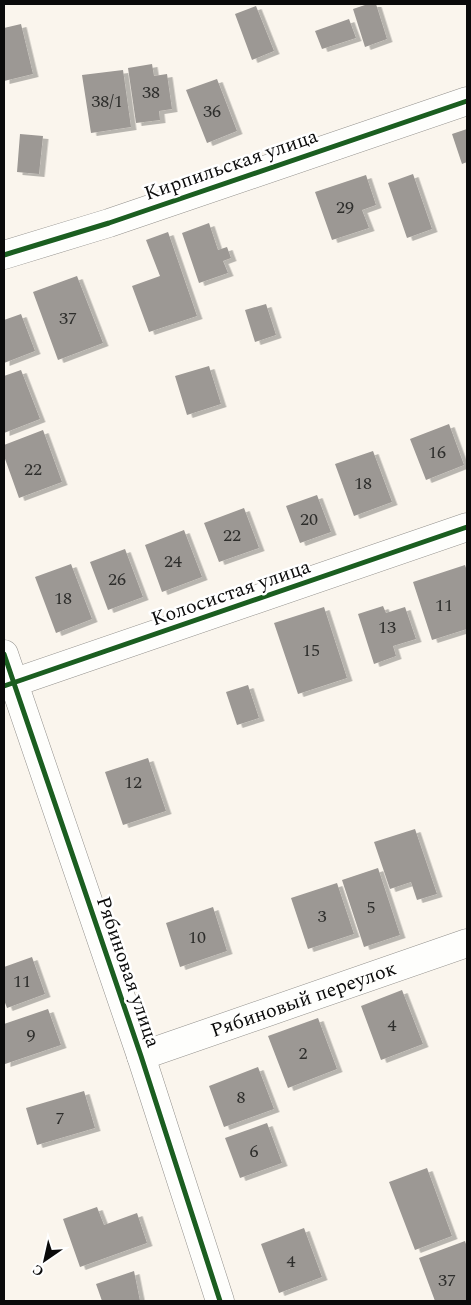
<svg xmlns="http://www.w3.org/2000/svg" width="471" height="1305" font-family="Spectral,serif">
  <defs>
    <filter id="shadow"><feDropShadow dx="5.5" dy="3" stdDeviation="0" flood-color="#0004"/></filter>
  </defs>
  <rect width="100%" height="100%" fill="#faf5ed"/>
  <path fill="#9c9894" filter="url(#shadow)" d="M368,4H376L387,39L365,47L353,9Z
    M256,6L274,51L252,60L235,14Z
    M349,19L356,38L322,49L315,31Z
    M21,24L33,74L4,81V28Z
    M152,64L154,76L167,74L172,109L159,111L160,120L136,123L128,68Z
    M123,70L131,127L91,133L82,75Z
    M217,79L237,131L207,143L186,90Z
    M467,129V162L462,164L452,134Z
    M20,134L43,136L39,174L17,172Z
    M413,174L432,229L407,238L388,183Z
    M366,175L376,205L362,210L369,228L332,240L315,192Z
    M209,223L218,250L227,247L231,258L223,261L228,273L199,283L182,233Z
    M168,232L197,316L149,332L132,286L160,276L146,240Z
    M77,276L103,343L58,360L33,292Z
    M266,304L276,335L255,342L245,310Z
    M21,314L35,351L4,363V320Z
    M209,366L221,404L187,415L175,376Z
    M21,370L40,419L4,433V376Z
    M449,424L464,465L426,480L410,439Z
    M43,430L62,482L19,498L4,456V445Z
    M373,451L392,502L354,516L335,464Z
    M317,495L331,532L300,543L286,506Z
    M244,508L259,548L219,562L204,523Z
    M184,530L202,577L162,592L145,545Z
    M125,549L143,597L108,610L90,562Z
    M71,564L92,619L56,633L35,577Z
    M465,565L467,571V629L432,640L413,582Z
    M383,606L386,613L405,607L416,639L393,646L396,656L374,664L358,614Z
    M324,607L347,678L298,694L274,623Z
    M248,685L259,718L237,725L226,692Z
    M148,758L166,811L123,825L105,772Z
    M415,829L437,894L417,900L411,882L390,889L374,842Z
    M378,868L400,935L364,947L342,880Z
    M337,883L354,934L308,949L291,898Z
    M213,907L227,951L180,967L166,923Z
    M32,957L45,994L7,1008L4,1000V967Z
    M402,990L423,1044L381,1060L361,1006Z
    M48,1009L61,1045L5,1064L4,1024Z
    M318,1018L337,1069L288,1088L268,1036Z
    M258,1067L274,1109L224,1127L209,1086Z
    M84,1091L95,1128L37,1145L26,1108Z
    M267,1123L282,1163L240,1178L225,1138Z
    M427,1168L452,1236L415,1250L389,1182Z
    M97,1207L104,1225L137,1213L147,1243L80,1267L63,1219Z
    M304,1228L322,1277L279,1293L261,1244Z
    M465,1241L467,1247V1301H435L419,1258Z
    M134,1271L140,1301H102L96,1284Z"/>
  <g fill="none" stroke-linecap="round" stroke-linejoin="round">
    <g stroke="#92908c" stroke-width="29">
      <g id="minor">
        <path d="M4,255L109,223L467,101"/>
        <path d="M4,654L141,1056L220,1301"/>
        <path d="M4,686L467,527"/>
        <path id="s1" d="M141,1056L467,943"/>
      </g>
    </g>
    <use href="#minor" stroke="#fefefc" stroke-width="28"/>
    <g stroke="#fff" stroke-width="8">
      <path id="cycleway" d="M4,255L109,223L467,101
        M4,654L141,1056L220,1301
        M4,686L467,527"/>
    </g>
    <use href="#cycleway" stroke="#1b5e20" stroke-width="5"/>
  </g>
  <g text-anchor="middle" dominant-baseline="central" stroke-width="5" stroke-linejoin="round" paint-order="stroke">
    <g font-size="18" fill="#2e2e2c">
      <text x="151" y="92">38</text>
      <text x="107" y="101">38/1</text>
      <text x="212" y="111">36</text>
      <text x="345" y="207">29</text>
      <text x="68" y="318">37</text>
      <text x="437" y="452">16</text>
      <text x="33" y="469">22</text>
      <text x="363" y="483">18</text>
      <text x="309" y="519">20</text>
      <text x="232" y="535">22</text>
      <text x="173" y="561">24</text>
      <text x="117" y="579">26</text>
      <text x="63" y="598">18</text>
      <text x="444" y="605">11</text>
      <text x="387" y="627">13</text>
      <text x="311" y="650">15</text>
      <text x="133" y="782">12</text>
      <text x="371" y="907">5</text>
      <text x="322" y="916">3</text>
      <text x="197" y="937">10</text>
      <text x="22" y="981">11</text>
      <text x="392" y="1025">4</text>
      <text x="31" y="1035">9</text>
      <text x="303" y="1053">2</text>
      <text x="241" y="1097">8</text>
      <text x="60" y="1118">7</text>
      <text x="254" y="1151">6</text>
      <text x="291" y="1261">4</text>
      <text x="447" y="1280">37</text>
    </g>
    <g font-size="20" fill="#0a0a0a" stroke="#fff">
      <text transform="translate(231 165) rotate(-19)">Кирпильская улица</text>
      <text transform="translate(231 593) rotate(-19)">Колосистая улица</text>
      <text transform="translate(128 972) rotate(71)">Рябиновая улица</text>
      <text stroke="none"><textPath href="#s1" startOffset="172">Рябиновый переулок</textPath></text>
    </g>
  </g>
  <rect width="471" height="1305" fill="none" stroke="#0a0a0a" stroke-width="10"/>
  <g transform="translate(45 1260) rotate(214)" stroke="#ffffff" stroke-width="4" paint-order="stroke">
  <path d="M0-4L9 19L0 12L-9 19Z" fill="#0a0a0a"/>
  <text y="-8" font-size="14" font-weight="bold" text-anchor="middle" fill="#0a0a0a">С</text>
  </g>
</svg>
